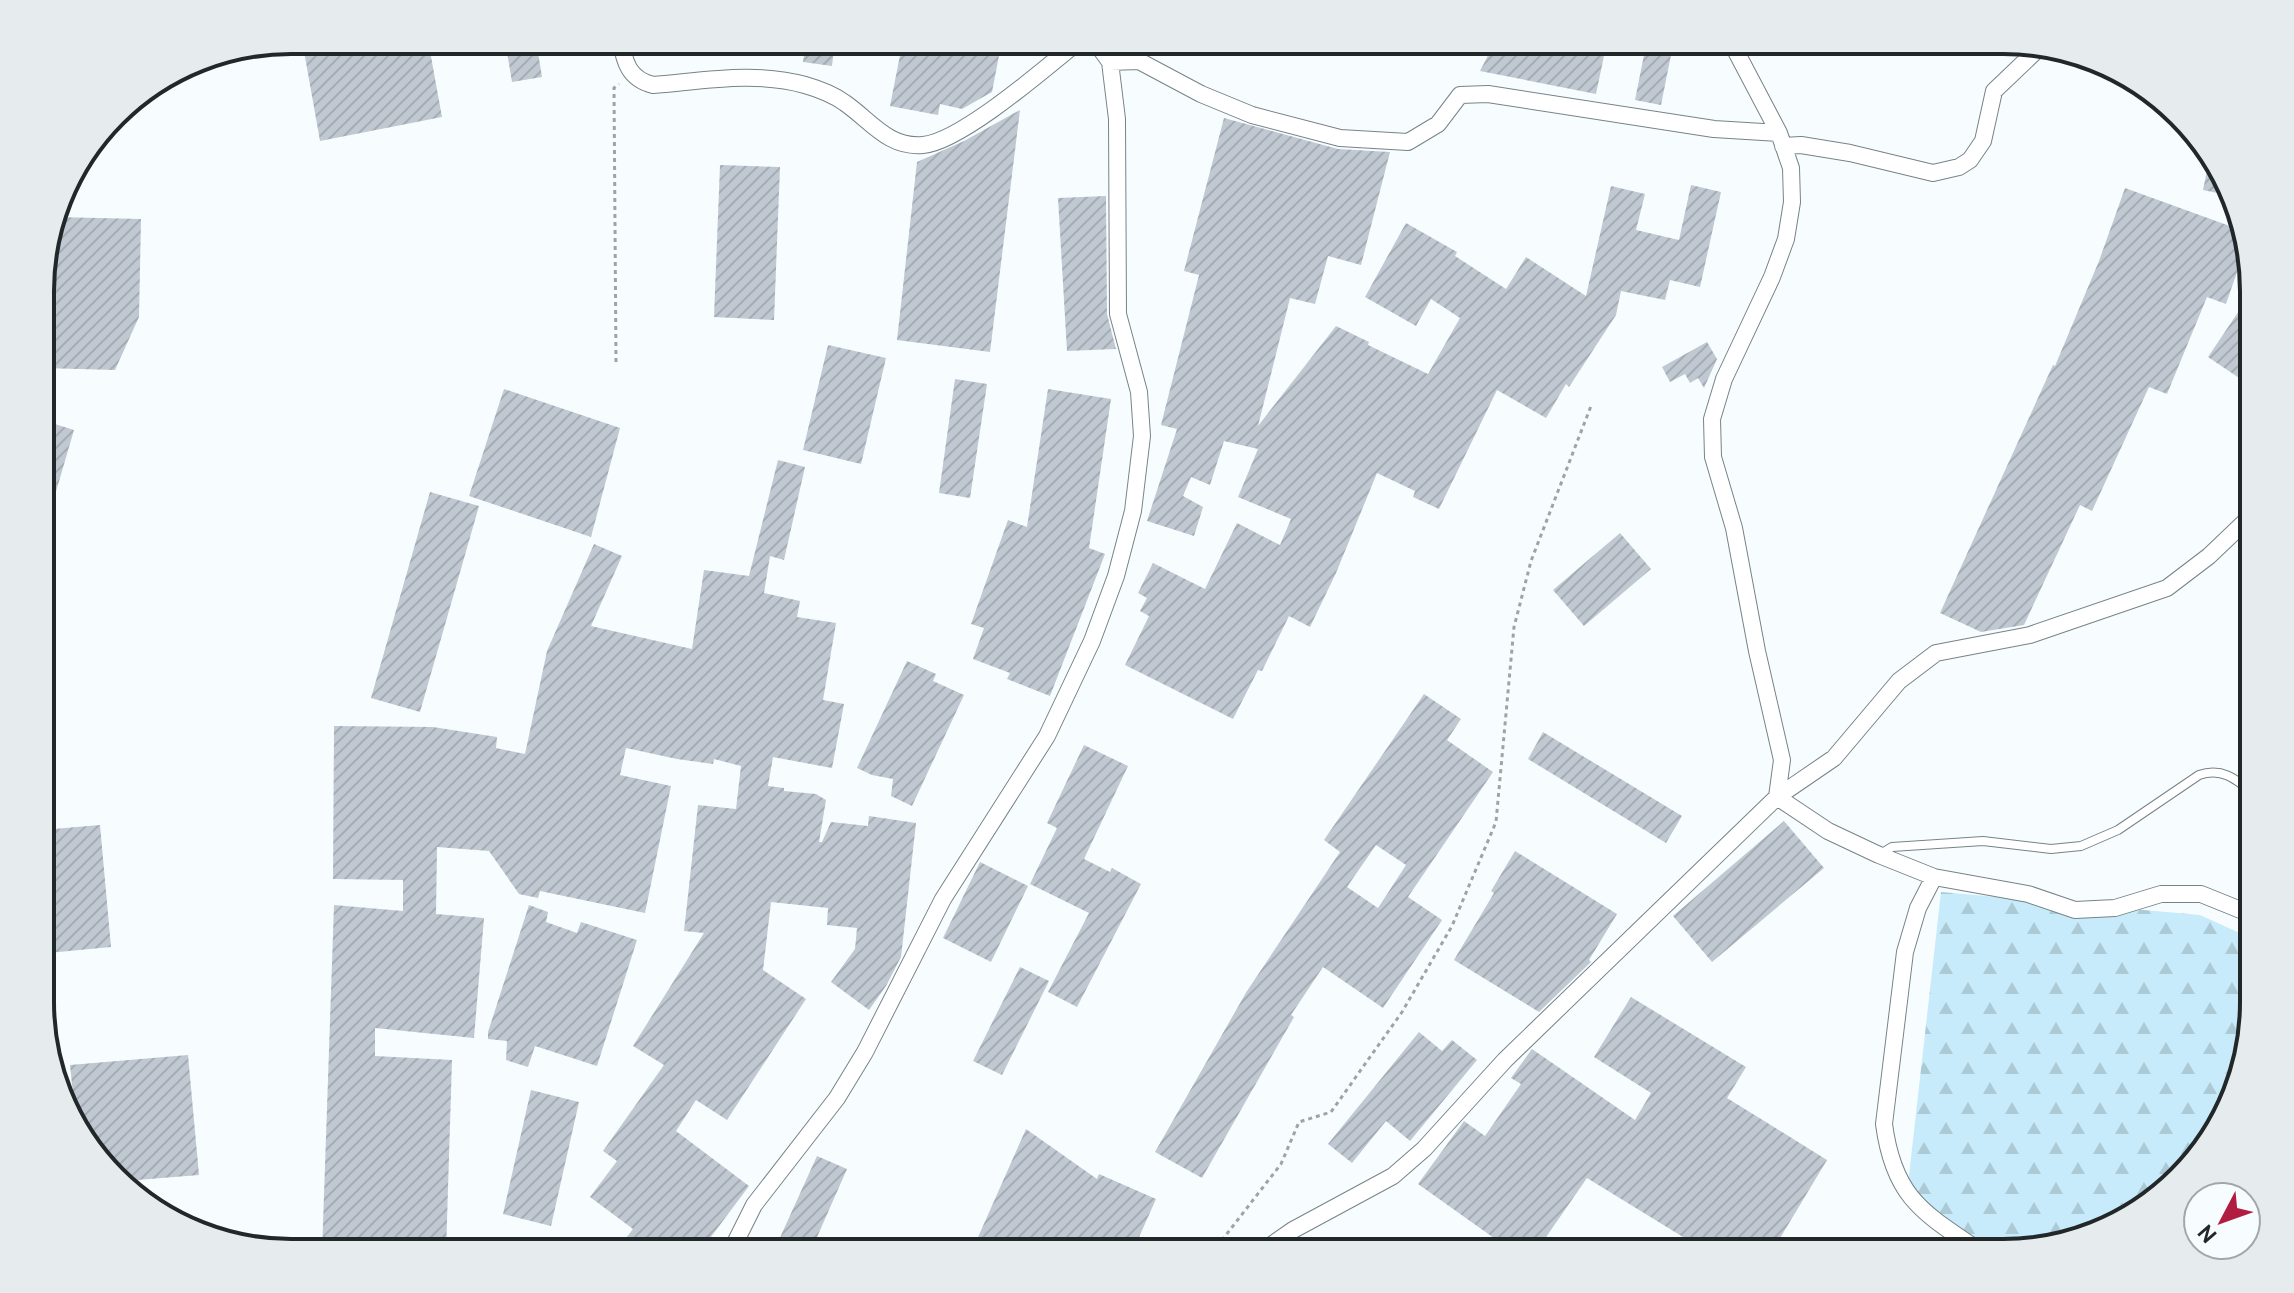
<svg xmlns="http://www.w3.org/2000/svg" width="2294" height="1293" font-family="Cabin,sans-serif">
  <defs>
    <pattern id="forest-firs" width="22" height="20" patternUnits="userSpaceOnUse" patternTransform="scale(2)"><rect width="22" height="20" fill="#c7ebfa"/><path d="M5 1l3.5 6h-7zM16 11l3.5 6h-7z" fill="#abcad6"/></pattern>
    <pattern id="building-hatch" width="6" height="6" patternUnits="userSpaceOnUse" patternTransform="scale(2)"><rect width="6" height="6" fill="#c0c8d2"/><path d="M-1 1l2-2M0 6l6-6M5 7l2-2" fill="none" stroke="#a5acb4"/></pattern>
  </defs>
  <rect width="100%" height="100%" fill="#f7fdff"/>
  <path fill="url(#forest-firs)" d="M1941,892L2200,915L2253,939V1018L2221,1127L2129,1219L2019,1252H1980L1908,1184Z"/>
  <path fill="url(#building-hatch)" fill-rule="evenodd" d="M302,40H428L442,117L320,141Z
    M505,40H536L542,77L512,82Z
    M806,40H835L832,66L803,62Z
    M903,40H1002L992,92L962,109L940,104L938,115L890,106Z
    M1496,40H1549L1605,51L1596,94L1480,71Z
    M1647,40H1674L1661,105L1635,100Z
    M1020,110L990,352L897,340L917,162L964,141Z
    M1224,118L1338,149L1390,152L1361,265L1328,256L1315,304L1290,298L1258,426L1336,326L1369,342L1368,345L1428,374L1460,318L1431,299L1416,326L1365,297L1406,223L1457,252L1455,256L1506,289L1526,257L1586,296L1611,186L1645,194L1636,230L1679,240L1691,185L1721,192L1700,287L1670,280L1665,300L1621,291L1616,315L1569,387L1566,384L1546,418L1497,390L1439,509L1413,497L1415,491L1377,473L1336,573L1310,627L1289,616L1262,671L1258,670L1233,719L1125,665L1149,616L1140,611L1147,598L1138,593L1153,563L1205,589L1237,523L1280,545L1291,519L1238,497L1258,449L1224,441L1210,485L1191,477L1183,496L1203,507L1194,536L1147,521L1177,429L1161,425L1199,275L1184,271Z
    M2211,151L2212,152L2227,195L2203,190Z
    M720,165L780,167L774,320L714,317Z
    M2125,188L2238,229L2245,249L2226,304L2207,297L2167,394L2149,387L2092,511L2080,505L2024,625L1981,632L1940,613L2053,365L2055,366L2099,261Z
    M1106,196L1107,314L1116,349L1067,351L1058,198Z
    M55,217L141,219L139,317L115,370L42,368V259Z
    M2253,290V371L2245,382L2208,357Z
    M1707,342L1717,359L1704,388L1698,378L1690,383L1685,374L1670,382L1662,367Z
    M828,345L886,358L861,464L803,450Z
    M955,379L987,384L970,498L939,493Z
    M504,389L620,428L591,537L469,496Z
    M1048,389L1111,399L1089,548L1105,554L1050,696L1007,679L1010,673L973,659L984,628L971,624L1008,520L1027,527Z
    M42,420L74,430L46,526L42,525Z
    M778,460L805,467L784,560L770,556L764,593L800,601L797,617L836,623L823,700L844,704L832,768L773,757L768,786L784,788V791L816,794L826,800L819,842H822L831,822L868,826L869,816L916,823L901,957L886,986L869,1010L831,982L855,949L857,928L827,925L828,908L771,902L763,970L806,999L727,1120L696,1100L676,1131L749,1186L699,1253H637L623,1242L633,1229L590,1197L617,1161L603,1151L664,1065L633,1046L704,933L684,931L698,805L736,809L741,766L714,759L713,764L677,759L626,748L620,775L671,786L645,913L540,891L538,898L519,894L489,851L437,847L436,914L484,918L474,1038L375,1028V1056L452,1060L446,1253H322L334,905L403,911V880L333,879L334,726L433,727L497,737L496,748L525,754L547,651L594,544L622,556L591,626L692,649L704,570L749,576Z
    M430,492L479,506L420,712L371,698Z
    M1620,533L1651,569L1584,626L1553,590Z
    M907,661L936,674L933,681L964,695L912,806L891,796L893,779L872,775L857,768Z
    M1424,694L1461,719L1447,740L1493,772L1408,897L1442,920L1383,1008L1323,967L1291,1015L1294,1017L1202,1178L1155,1152L1247,991L1340,852L1324,840ZM1376,845L1406,865L1378,908L1347,887Z
    M1543,732L1682,816L1666,843L1528,759Z
    M1084,745L1128,766L1084,859L1110,872L1112,868L1141,884L1077,1007L1048,992L1089,913L1030,884L1057,828L1047,823Z
    M1784,821L1824,868L1712,962L1673,916Z
    M100,825L111,947L48,953L42,896V830Z
    M1515,851L1617,914L1589,960L1591,962L1539,1012L1454,960L1494,893L1491,891Z
    M980,862L1028,886L991,962L943,938Z
    M529,905L548,912L546,922L577,933L581,922L637,940L597,1066L535,1046L528,1067L506,1060L507,1041L488,1039V1032Z
    M1020,967L1049,981L1002,1075L973,1061Z
    M1631,997L1746,1067L1727,1098L1827,1160L1771,1253H1709L1587,1178L1535,1253H1515L1418,1184L1464,1121L1485,1136L1521,1084L1511,1078L1532,1049L1635,1120L1651,1093L1594,1057Z
    M1419,1032L1442,1051L1452,1040L1477,1060L1410,1141L1386,1121L1352,1163L1328,1144Z
    M188,1055L199,1175L125,1181L82,1141L76,1124L70,1065Z
    M531,1090L579,1102L551,1226L503,1214Z
    M1026,1129L1097,1179L1099,1174L1156,1199L1132,1253H971Z
    M817,1156L847,1169L810,1253H773Z"/>
  <g fill="none" stroke-linecap="round" stroke-linejoin="round">
    <g stroke="#778388" stroke-width="10">
      <path id="lane" d="M1879,855L1892,847L1983,841L2051,849L2081,846L2118,830L2199,775C2222,767 2236,779 2253,793"/>
    </g>
    <g stroke="#778388" stroke-width="18">
      <path id="street" d="M621,40C624,62 629,79 653,85C703,81 756,71 805,85C819,89 834,95 845,103C871,121 888,148 923,145C961,142 1048,66 1080,40
        M1110,62L1139,61L1201,94L1252,115L1340,138L1408,142L1438,124L1460,95L1488,94L1714,129L1779,133
        M1783,146L1801,145L1850,153L1933,173L1959,167L1970,160L1983,141L1994,91L2038,49
        M2253,514L2209,556L2167,588L2030,635L1936,653L1899,681L1834,758L1777,797L1828,831L1879,855L1934,877L2028,894L2075,910L2115,908L2161,894H2201L2253,915
        M1934,877L1918,908L1905,952L1884,1124C1894,1199 1924,1213 1981,1252
        M730,1253L754,1205L837,1098L865,1052L943,899L1047,736L1092,641L1116,576L1133,511L1142,436L1139,392L1118,314L1117,119L1110,62L1094,40
        M1260,1253L1293,1230L1393,1176L1424,1149L1505,1060L1777,797L1782,760L1757,651L1734,528L1713,457L1712,419L1724,379L1772,277L1786,239L1792,202L1791,168L1779,133L1730,40"/>
    </g>
    <path stroke="#9ea3a5" stroke-width="3" stroke-dasharray="4 4" stroke-linecap="butt" d="M616,362L614,88L619,84
      M1169,1253V1244L1178,1253
      M1212,1253L1281,1164L1299,1122L1331,1112L1402,1012L1452,926L1496,822L1514,627L1531,561L1591,406"/>
    <use href="#lane" stroke="#fff" stroke-width="8"/>
    <use href="#street" stroke="#fff" stroke-width="16"/>
  </g>
  <path d="M0 0H2294V1293H0ZM291 54H2003A237 237 0 0 1 2240 291V1002A237 237 0 0 1 2003 1239H291A237 237 0 0 1 54 1002V291A237 237 0 0 1 291 54Z" fill="#e6ecee" fill-rule="evenodd"/>
  <path fill="none" stroke="#222729" stroke-width="4" d="M291 54H2003A237 237 0 0 1 2240 291V1002A237 237 0 0 1 2003 1239H291A237 237 0 0 1 54 1002V291A237 237 0 0 1 291 54Z"/>
  <g transform="translate(2222 1221) rotate(229)"><circle r="38" fill="#f7fdff" stroke="#a2a7a9" stroke-width="2"/>
  <path d="M0-6L14 30L0 20L-14 30Z" fill="#b11d41"/>
  <text y="-12" font-size="22" font-weight="bold" text-anchor="middle" fill="#222729">N</text>
  </g>
</svg>
